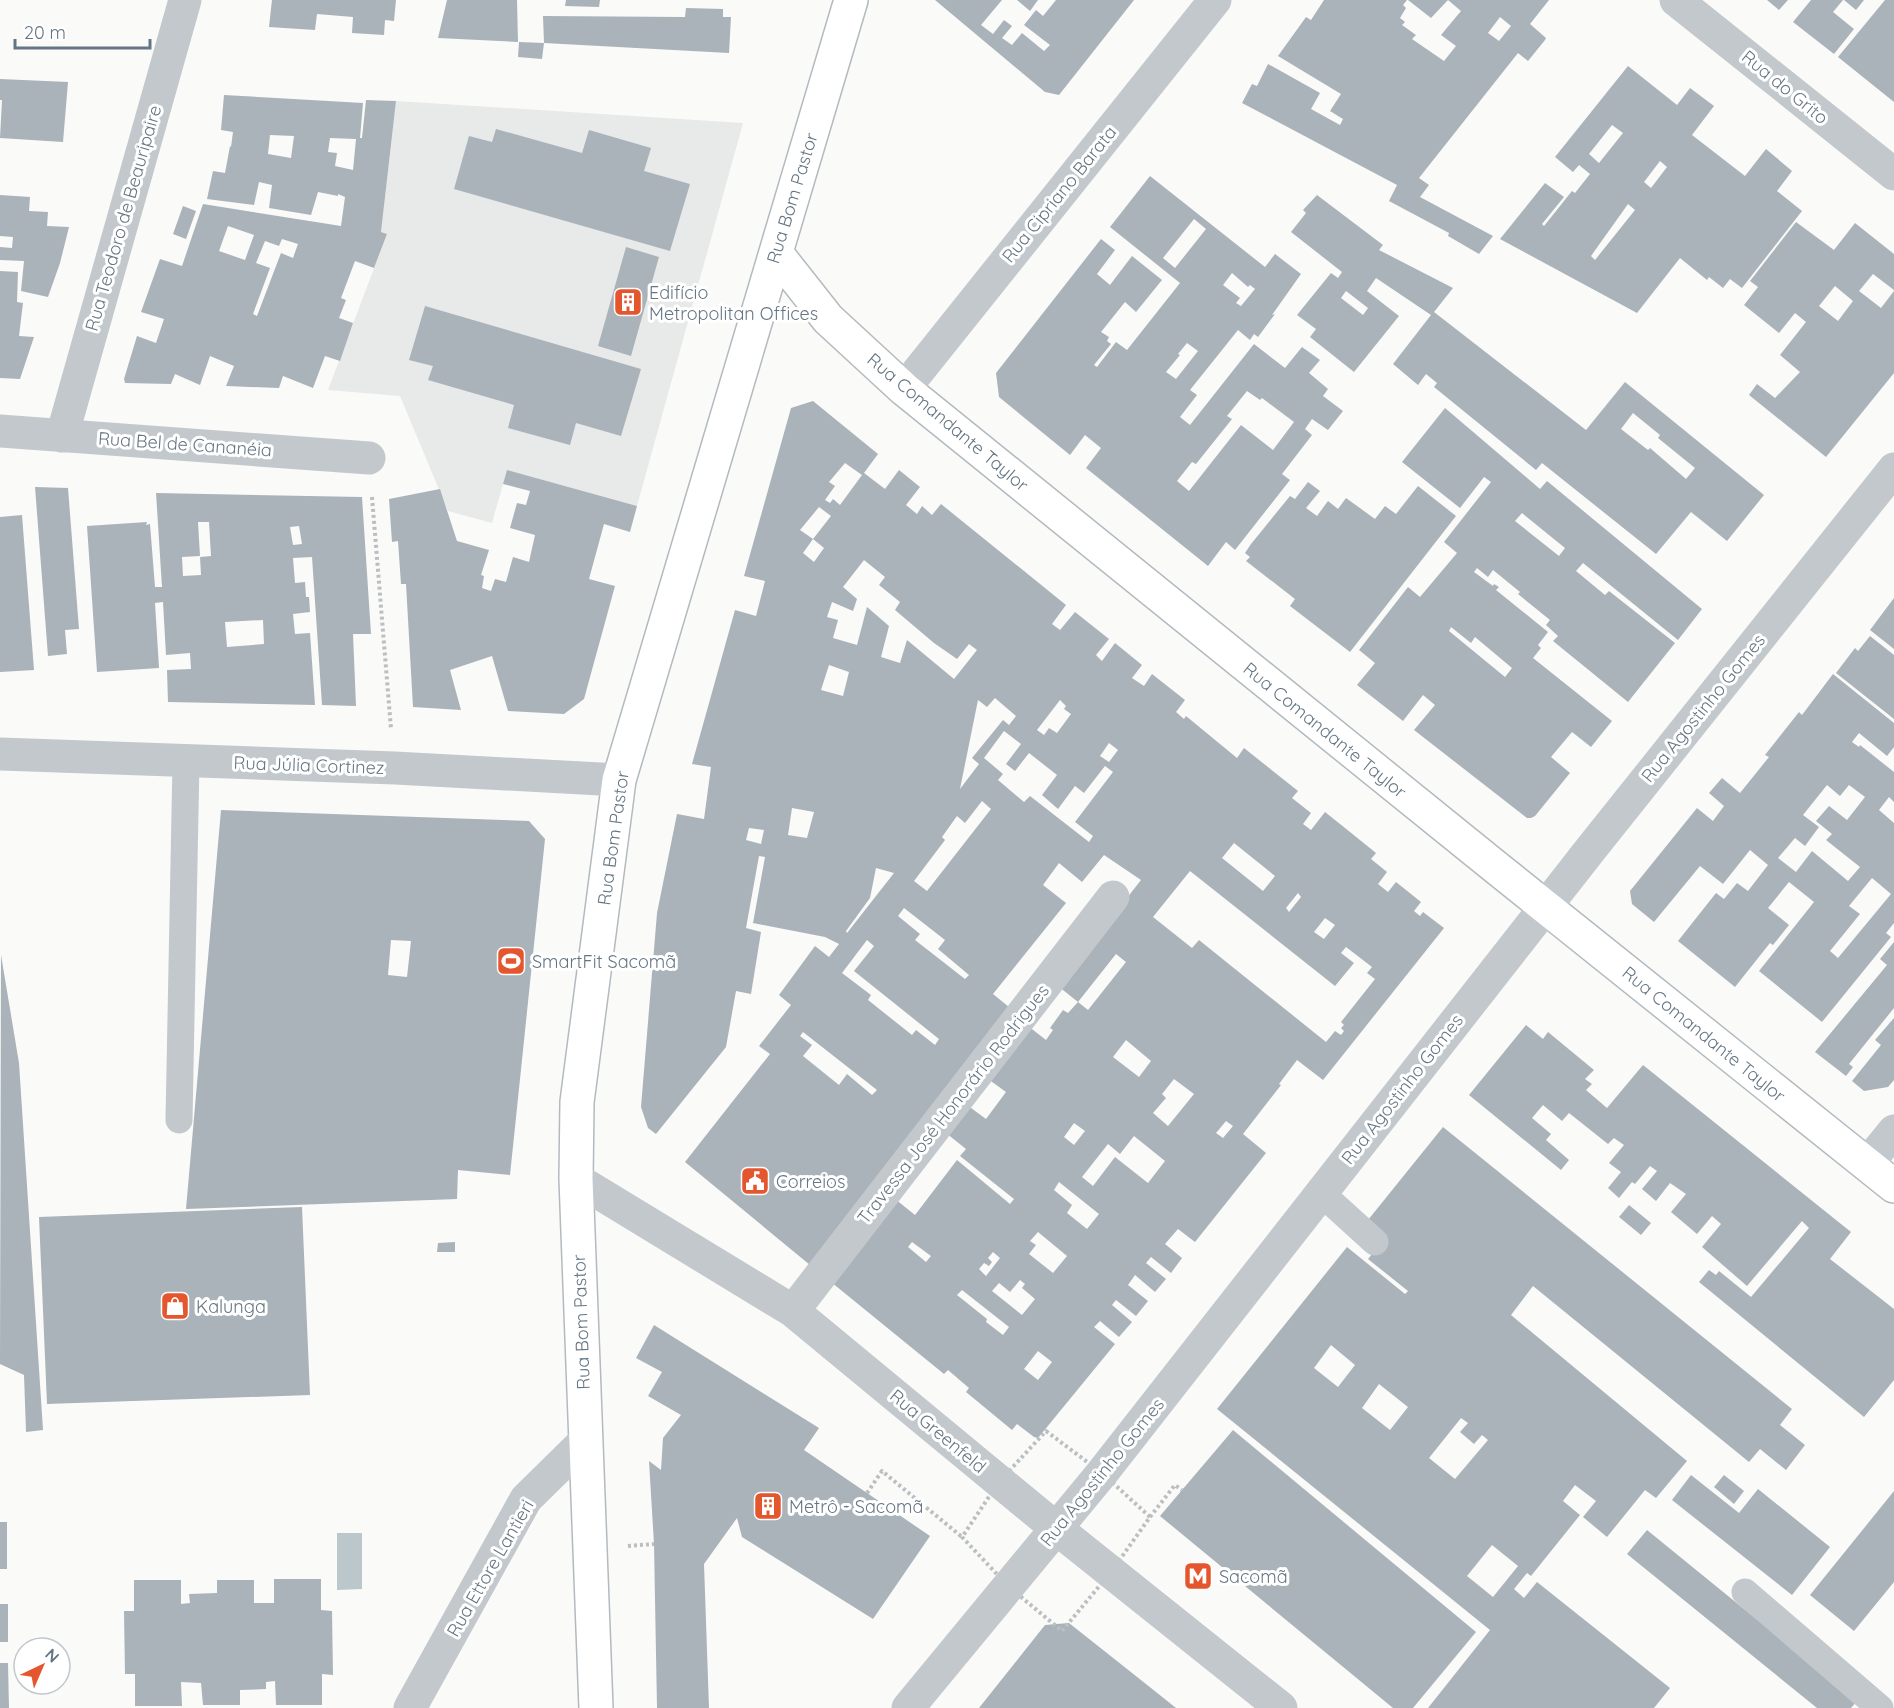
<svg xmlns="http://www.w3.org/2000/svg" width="1894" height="1708" font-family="Quicksand,sans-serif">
  <rect width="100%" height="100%" fill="#fafaf8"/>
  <path fill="#e8e9e9" d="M396,101L743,123L637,506L507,470L492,523L448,511L400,396L328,390L387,234L381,232Z"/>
  <path fill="#bbc7cb" d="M337,1533H362V1589L337,1590Z"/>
  <path fill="#aab3b9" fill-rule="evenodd" d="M272,0H396L394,21L385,20L384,35L352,33L353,17L317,14L315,30L269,27Z
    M447,0H517L518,42L438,38Z
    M566,0H600L599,7L565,6Z
    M935,0H1002L981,25L993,34L1004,20L1012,26L1002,38L1012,45L1022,33L1044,51L1050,45L1024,25L1036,10L1043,16L1056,0H1134L1059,95L1045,92Z
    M1017,0H1038L1030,11Z
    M1324,0H1407L1403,5L1406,8L1400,18L1405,22L1402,25L1416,35L1412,39L1444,61L1456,46L1441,35L1461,11L1448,0L1431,18L1408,0H1549L1530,24L1546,38L1545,40L1528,61L1518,53L1419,178L1429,185L1420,197L1493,236L1479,254L1448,236L1449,233L1389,201L1397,185L1242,103L1252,84L1257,86L1268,64L1320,93L1311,109L1340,125L1343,119L1330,111L1341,94L1278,56L1306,17L1311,20ZM1500,17L1511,26L1499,41L1488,33Z
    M1767,0H1788L1779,10Z
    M1811,0H1843L1833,12L1854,29L1834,54L1793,22Z
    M1844,0H1864L1856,10Z
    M1885,0H1894V102L1838,57Z
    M686,8L723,9V17H731L729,53L544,43L542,59L518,57L519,42L544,43L543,16L685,17Z
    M1628,66L1677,105L1690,88L1714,106L1692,135L1745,176L1766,149L1792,171L1777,191L1802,211L1742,288L1730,279L1723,288L1709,277L1707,280L1680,258L1637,313L1500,239L1545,183L1564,197L1542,224L1544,226L1572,191L1575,193L1590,174L1579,165L1573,172L1555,157ZM1612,125L1623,133L1599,163L1589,154ZM1660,161L1667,167L1651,188L1644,182ZM1628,204L1635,210L1595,260L1591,256Z
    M0,79L68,82L63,142L0,138L2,100H0Z
    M224,95L363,103L360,138H362L366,100L396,101L381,232L387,234L374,268L355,261L341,298L346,300L339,318L353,323L340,361L325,356L313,388L283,376L279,388L226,386L234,366L210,356L200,385L175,374L171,384L125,383L124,379L137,336L156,343L164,319L141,312L160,259L182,266L203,204L341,226L345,197L338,194V196L318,192L311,215L269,208L272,185L259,182L254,205L207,199L213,171L225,173L230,146L231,147L233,132L221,130ZM270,135L294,136L291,158L268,154ZM330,138L356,139L353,170L335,166L337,153L328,152ZM228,226L254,235L245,260L219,251ZM282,239L298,244L293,258L281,253L257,316L253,314L270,268L256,263L265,241L279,246Z
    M496,129L582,153L589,130L651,148L644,171L690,184L670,251L454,189L469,136L492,142Z
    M1150,176L1265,267L1275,254L1301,274L1272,315L1275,314L1258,337L1254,334L1250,340L1238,330L1190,390L1197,395L1180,417L1190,425L1254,344L1285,368L1302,347L1320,360L1309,373L1328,389L1323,396L1343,411L1328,430L1312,419L1305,429L1312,435L1282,474L1290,480L1235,550L1226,542L1208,566L1086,468L1101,448L1085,435L1070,455L999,397L996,373L1101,239L1115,250L1097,274L1110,285L1132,256L1162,280L1136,312L1125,302L1101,332L1109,337L1107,341L1111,344L1094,365L1097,367L1116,342L1127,350L1180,283L1110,227ZM1194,219L1206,229L1175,268L1163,258ZM1232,273L1248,287L1250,285L1255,289L1241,306L1236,303L1240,298L1223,285ZM1187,343L1198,351L1176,379L1166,372L1180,355L1178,354ZM1247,391L1260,400L1262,398L1294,422L1273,450L1241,425L1189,491L1177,481L1192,462L1196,464L1232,419L1227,416Z
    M0,195L30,197L29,211L48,212L47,226L69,227L60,263L48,297L21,291L24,261L0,260V247L12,248L13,237L0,236Z
    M1317,195L1383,245L1379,250L1453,288L1434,312L1586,430L1625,382L1764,495L1727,541L1691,512L1656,554L1542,463L1536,470L1434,387L1437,383L1426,374L1418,385L1393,364L1431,315L1376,278L1367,291L1399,316L1354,372L1310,337L1316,329L1297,315L1331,273L1338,278L1342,272L1291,232L1306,213L1303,210ZM1346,291L1368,308L1363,315L1341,298ZM1633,413L1660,435L1658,438L1695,468L1686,479L1650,448L1648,450L1621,429Z
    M183,206L196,211L186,239L173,234Z
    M1796,222L1834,250L1855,223L1894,254V290L1873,274L1859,291L1881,308L1894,291V373L1826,457L1749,395L1757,384L1775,398L1800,372L1780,355L1806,322L1795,313L1779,333L1744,305L1758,287L1750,281ZM1835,286L1853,301L1838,321L1819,306Z
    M626,247L659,257L631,356L598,346Z
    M0,271L18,272L17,302L23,303L19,336L34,337L20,379L0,378Z
    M425,306L641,369L621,436L576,423L570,445L508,428L514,405L428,380L433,366L409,360Z
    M813,401L878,454L864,473L885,489L899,470L920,487L906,505L917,514L922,506L932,515L941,504L962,521L1066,605L1052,624L1060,630L1075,612L1109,639L1096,655L1102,661L1115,643L1142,665L1132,678L1144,686L1152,674L1185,700L1176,712L1184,719L1186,716L1237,758L1244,748L1298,791L1292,798L1311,813L1303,824L1311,830L1325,812L1350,832L1376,853L1371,859L1387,872L1378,884L1388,892L1396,882L1421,902L1414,911L1420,916L1423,912L1444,928L1323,1080L1297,1060L1279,1084L1281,1085L1243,1134L1266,1153L1195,1242L1178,1229L1165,1244L1182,1258L1171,1273L1151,1257L1146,1263L1166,1279L1155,1292L1135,1275L1128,1285L1148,1301L1136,1316L1116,1300L1112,1305L1132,1322L1119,1337L1100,1321L1094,1327L1115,1344L1038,1438L1034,1437L1017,1424L1012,1430L966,1392L969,1388L948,1370L944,1374L831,1282L895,1199L915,1215L957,1160L1010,1204L1014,1199L960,1156L966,1149L946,1133L967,1105L986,1119L1006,1092L988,1079L1028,1026L1046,1040L1053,1030L1050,1028L1063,1010L1068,1013L1078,1002L1088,1010L1126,962L1116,954L1078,1002L1058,986L1141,880L1104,855L1082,882L1059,863L1043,885L1066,903L993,994L1009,1007L810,1265L685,1162L770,1054L759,1046L791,1005L779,995L815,946L829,957L839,944L825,937L753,923L765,857L759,856L746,928L761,932L751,994L736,991L726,1047L656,1134L648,1128L641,1107L657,913L677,814L704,819L711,767L692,764L735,610L756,616L765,581L744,576L791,408ZM845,463L862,475L840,505L833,499L830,503L825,500L835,486L829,482ZM819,507L831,516L813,539L824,548L814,562L803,553L813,539L800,530ZM864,560L885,577L879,585L900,602L895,610L934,643L957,659L969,644L977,650L954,679L907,640L900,663L881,657L889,626L867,607L857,645L833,638L838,620L827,617L832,602L853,611L857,599L843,587ZM829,665L849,672L843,696L821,690ZM995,698L1016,716L1009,725L1003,720L972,758L979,764L960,789L978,700L987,707ZM1060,700L1066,706L1064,709L1071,714L1057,733L1049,728L1044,735L1037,730ZM1004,731L1021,744L1006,764L1015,771L1029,753L1057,775L1042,795L1058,809L1075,786L1084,793L1105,766L1113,772L1075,822L1093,836L1089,842L1030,796L1024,802L998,780L1003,774L984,758ZM1109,743L1118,750L1109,762L1100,756ZM982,801L991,809L927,891L914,881L945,840L942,837L957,816L965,823ZM792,808L814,812L807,838L788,835ZM749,828L764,830L761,844L746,840ZM1234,843L1275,876L1263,891L1222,858ZM876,868L894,873L847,933L846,931L870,898ZM1190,871L1335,986L1354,963L1341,953L1346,947L1372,967L1367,973L1375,979L1341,1022L1344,1025L1341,1028L1344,1031L1341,1035L1335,1031L1326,1042L1199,940L1192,948L1153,917ZM1298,893L1301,897L1289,912L1286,908ZM904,908L945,940L938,949L969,975L965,979L915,940L920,934L898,916ZM1325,918L1335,925L1324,939L1314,932ZM867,940L874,946L854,971L939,1039L935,1045L916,1030L912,1035L868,1000L871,995L842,973ZM803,1032L877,1090L872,1095L847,1074L839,1085L803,1056L812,1045L800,1036ZM1126,1040L1151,1061L1139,1077L1113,1057ZM1174,1079L1194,1094L1168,1126L1153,1113L1166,1098L1162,1094ZM1226,1121L1233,1126L1223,1138L1216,1133ZM1074,1123L1085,1131L1074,1145L1064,1137ZM1134,1136L1165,1161L1148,1183L1115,1157L1093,1186L1082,1177L1108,1144L1120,1154ZM1059,1182L1099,1214L1087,1229L1067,1213L1072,1205L1054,1190ZM1038,1232L1067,1256L1053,1273L1029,1254L1036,1245L1030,1241ZM912,1242L931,1256L926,1262L908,1247ZM993,1252L1000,1258L986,1276L979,1269L984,1263L989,1266L992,1262L988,1258ZM1020,1280L1025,1284L1022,1288L1035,1299L1022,1315L992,1291L999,1283L1010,1292ZM962,1290L1009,1327L1003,1335L986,1322L987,1319L957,1295ZM1038,1351L1052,1362L1038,1380L1024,1369Z
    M1445,408L1540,489L1547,481L1702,609L1678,640L1583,563L1576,571L1605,595L1609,591L1675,643L1628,702L1553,641L1558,636L1546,625L1550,620L1518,594L1520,592L1493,570L1488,577L1477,568L1474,572L1493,586L1494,584L1499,587L1496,590L1548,632L1538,645L1541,648L1533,658L1612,721L1591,747L1572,732L1551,757L1570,773L1535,816L1531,818H1527L1414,730L1435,705L1423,695L1403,721L1357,685L1375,663L1359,650L1408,587L1420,597L1457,553L1444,542L1491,482L1484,477L1460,508L1402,462ZM1522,513L1565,548L1559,556L1515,521ZM1451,627L1471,643L1475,637L1512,668L1505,677L1449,631Z
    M507,470L637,506L630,532L604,524L589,579L615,586L584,699L564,714L508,711L492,656L450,670L461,710L413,707L406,584H401L398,541L392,542L389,499L440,489L457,541L489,550L481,575L484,576L482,588L491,591L495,579L506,582L513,557L529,562L535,535L510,528L517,503L526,505L530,491L503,484Z
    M1308,482L1320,491L1306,508L1317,516L1328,501L1338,509L1346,498L1375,519L1385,506L1396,514L1418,486L1456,516L1350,652L1290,606L1295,599L1246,561L1250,557L1245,553L1251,544L1290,496L1295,499Z
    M35,487L68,488L79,629L65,630L67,654L48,656Z
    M156,493L362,497L371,634H353L356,706L322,705L312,557L293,558L295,583L305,582L306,597H309L310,612L293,614L295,634L310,633L315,705L168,702L167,670L191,669L190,653L166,655L163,602L155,603L159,668L97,672L87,526L147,522L146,525L150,524L155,587H162ZM198,522H209L211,556L200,557L201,575L183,576L182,557L200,556ZM299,526L302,544L293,545L290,527ZM263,620L264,644L227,647L225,622Z
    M22,515L34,670L0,672V517Z
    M1894,598V649L1870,630Z
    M1870,636L1894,655V719L1836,673L1855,648L1858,651Z
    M1833,674L1894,723V747L1887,756L1859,733L1852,742L1859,747L1860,745L1894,772V802L1889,797L1879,810L1894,823V923L1886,933L1891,937L1822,1022L1759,971L1814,902L1789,882L1768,908L1789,925L1773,945L1770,943L1735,987L1678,941L1716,893L1724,899L1737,883L1748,891L1768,865L1750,850L1723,884L1700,866L1654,922L1632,904L1630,891L1697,808L1713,821L1724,806L1709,793L1722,778L1740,793L1769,757L1765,755L1799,712L1802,715ZM1827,785L1840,796L1849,785L1865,797L1847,820L1829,806L1816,821L1832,834L1826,840L1860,867L1848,881L1812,851L1796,872L1778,858L1795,838L1805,846L1819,827L1803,815ZM1872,878L1891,894L1838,958L1830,951L1860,914L1849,906Z
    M221,810L529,821L545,839L510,1175L458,1170L457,1199L186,1209ZM391,940L411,941L407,977L388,975Z
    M1894,942V1008L1849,1064L1853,1067L1846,1076L1815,1052L1887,965L1880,959Z
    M1,955L19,1063L43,1430L26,1432L24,1375L0,1364Z
    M1894,1018V1080L1888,1087L1864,1091L1852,1081L1881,1045L1875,1040Z
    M1526,1025L1543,1039L1548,1032L1594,1070L1585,1079L1592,1084L1586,1090L1607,1108L1643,1065L1851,1232L1830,1259L1894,1309V1380L1864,1417L1699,1282L1709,1270L1716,1275L1719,1271L1751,1297L1809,1228L1802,1221L1747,1286L1702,1247L1721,1224L1712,1216L1697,1234L1671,1212L1686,1194L1670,1183L1656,1201L1642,1189L1657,1171L1650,1166L1635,1184L1632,1182L1619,1198L1608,1188L1621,1172L1609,1163L1624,1145L1614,1138L1608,1144L1569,1113L1562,1121L1543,1105L1532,1118L1551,1134L1546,1140L1569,1160L1561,1170L1469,1095Z
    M1443,1127L1792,1409L1780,1425L1805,1445L1786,1470L1760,1449L1749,1462L1533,1286L1511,1315L1687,1461L1656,1498L1645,1490L1607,1537L1583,1517L1596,1501L1575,1485L1563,1501L1580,1515L1531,1576L1527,1573L1514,1589L1524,1598L1537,1582L1670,1688L1654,1708H1428L1490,1630L1217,1409L1347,1247L1405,1294L1408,1291L1368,1259L1387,1236L1368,1220ZM1331,1345L1355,1365L1338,1387L1314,1368ZM1379,1384L1408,1407L1390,1430L1362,1408ZM1461,1418L1468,1423L1460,1432L1474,1444L1482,1435L1488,1440L1455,1479L1429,1458ZM1492,1545L1518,1566L1493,1597L1467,1576Z
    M1629,1205L1651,1223L1641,1235L1619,1217Z
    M302,1207L310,1395L47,1404L39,1217Z
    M455,1242V1252H437L438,1243Z
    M654,1325L819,1428L804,1450L930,1536L873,1619L742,1537L737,1518L704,1564L709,1708H657L654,1544L649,1461L661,1470L663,1438L681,1415L648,1396L662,1372L636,1358Z
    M1233,1430L1476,1632L1413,1708H1393L1160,1516Z
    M1691,1475L1739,1513L1758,1489L1830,1547L1792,1595L1672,1500Z
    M1724,1475L1744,1491L1734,1504L1714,1487Z
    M1894,1491V1582L1854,1631L1810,1595Z
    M0,1522H7V1569H0Z
    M1647,1530L1857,1701L1851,1708H1817L1627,1554Z
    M274,1579H321V1610L332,1611L333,1675L322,1674V1705H276L275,1681L266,1682V1689L240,1690V1705H203L201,1683L181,1682L182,1706H135V1674H125L124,1611H134V1580H181V1604L190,1603L189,1594L217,1593V1580H254V1603H274Z
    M0,1604H8V1642H0Z
    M1069,1623L1151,1688L1176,1708H979L1045,1625Z
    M0,1663H8L9,1708H0Z"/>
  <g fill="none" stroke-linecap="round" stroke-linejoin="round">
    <g stroke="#b3babf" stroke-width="36">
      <path id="secondary" d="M776,253L828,319L904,389L1498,869L1894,1186
        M596,1708L576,1179L577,1102L619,780L851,0"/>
    </g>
    <path stroke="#bbbfc2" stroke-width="4" stroke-dasharray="3 3" stroke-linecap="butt" d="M372,497L391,729
      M1046,1431L1102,1473L1150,1517L1111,1572L1062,1631L1009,1587L962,1537L999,1482Z
      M867,1493L882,1471L962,1537
      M1150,1517L1175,1485L1182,1490
      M628,1546L654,1544"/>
    <path stroke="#c3c8cc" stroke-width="27" d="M179,1120L186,761
      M1321,1193L1375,1242
      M1745,1592L1880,1708"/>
    <path stroke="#c3c8cc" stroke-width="33" d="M1676,0L1894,174
      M904,389L1215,0
      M0,431L369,458
      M62,436L185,0
      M0,754L395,768L619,780
      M1867,1164L1894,1131
      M576,1179L793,1311L1057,1529L1281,1708
      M793,1311L1113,897
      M410,1708L526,1499L585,1441"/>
    <path stroke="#c3c8cc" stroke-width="33" d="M908,1708L1102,1473L1590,850L1894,469"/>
    <use href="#secondary" stroke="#fff" stroke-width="33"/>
  </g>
  <defs>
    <g id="building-square" transform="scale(1.5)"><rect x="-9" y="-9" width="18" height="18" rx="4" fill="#e4572e" stroke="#fff"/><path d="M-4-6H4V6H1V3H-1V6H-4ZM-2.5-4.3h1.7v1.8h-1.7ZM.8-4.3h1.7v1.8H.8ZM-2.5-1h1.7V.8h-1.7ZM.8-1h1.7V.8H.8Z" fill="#fff"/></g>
    <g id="stadium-square" transform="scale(1.5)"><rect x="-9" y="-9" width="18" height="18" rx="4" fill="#e4572e" stroke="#fff"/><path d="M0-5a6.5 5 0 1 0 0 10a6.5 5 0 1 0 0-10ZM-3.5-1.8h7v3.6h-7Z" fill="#fff"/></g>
    <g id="civic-square" transform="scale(1.5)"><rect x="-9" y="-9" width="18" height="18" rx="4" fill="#e4572e" stroke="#fff"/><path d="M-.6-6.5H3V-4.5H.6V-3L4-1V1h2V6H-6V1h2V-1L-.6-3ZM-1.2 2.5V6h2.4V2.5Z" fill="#fff"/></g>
    <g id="shop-square" transform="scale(1.5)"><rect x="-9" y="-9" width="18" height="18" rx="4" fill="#e4572e" stroke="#fff"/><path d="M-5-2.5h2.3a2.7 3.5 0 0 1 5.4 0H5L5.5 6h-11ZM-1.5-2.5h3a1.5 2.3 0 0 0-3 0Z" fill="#fff"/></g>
    <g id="metro-square" transform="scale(1.5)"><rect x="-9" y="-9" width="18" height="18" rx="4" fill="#e4572e" stroke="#fff"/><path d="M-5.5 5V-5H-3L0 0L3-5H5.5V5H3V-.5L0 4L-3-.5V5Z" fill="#fff"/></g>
  </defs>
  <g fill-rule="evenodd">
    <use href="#building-square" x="628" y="302"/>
    <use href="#stadium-square" x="511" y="961"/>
    <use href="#civic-square" x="755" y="1181"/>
    <use href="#shop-square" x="175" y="1306"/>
    <use href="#building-square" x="768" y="1506"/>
    <use href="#metro-square" x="1198" y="1576"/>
  </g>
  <g text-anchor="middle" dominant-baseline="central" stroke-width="6" stroke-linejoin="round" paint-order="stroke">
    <g font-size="18" fill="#657683" stroke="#fff">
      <text transform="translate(1785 87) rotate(39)">Rua do Grito</text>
      <text transform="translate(1059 194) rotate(-51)">Rua Cipriano Barata</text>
      <text transform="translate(792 198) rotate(-73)">Rua Bom Pastor</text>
      <text transform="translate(123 218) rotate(-74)">Rua Teodoro de Beauripaire</text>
      <text transform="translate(948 422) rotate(40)">Rua Comandante Taylor</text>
      <text transform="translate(185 444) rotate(4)">Rua Bel de Cananéia</text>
      <text transform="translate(1703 708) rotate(-51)">Rua Agostinho Gomes</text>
      <text transform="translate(1325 730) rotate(39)">Rua Comandante Taylor</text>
      <text transform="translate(309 765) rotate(2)">Rua Júlia Cortinez</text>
      <text transform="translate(613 838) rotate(-82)">Rua Bom Pastor</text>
      <text transform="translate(1704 1034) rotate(39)">Rua Comandante Taylor</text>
      <text transform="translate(1402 1089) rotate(-52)">Rua Agostinho Gomes</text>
      <text transform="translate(953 1104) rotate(-52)">Travessa José Honorário Rodrigues</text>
      <text transform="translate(581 1322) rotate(-92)">Rua Bom Pastor</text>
      <text transform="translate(938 1431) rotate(40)">Rua Greenfeld</text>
      <text transform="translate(1102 1472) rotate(-51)">Rua Agostinho Gomes</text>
      <text transform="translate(490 1568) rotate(-60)">Rua Ettore Lantieri</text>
    </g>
    <g font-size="18" fill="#657683" stroke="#fff" text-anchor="start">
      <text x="649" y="292">Edifício<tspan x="649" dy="21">Metropolitan Offices</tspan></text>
      <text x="532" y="961">SmartFit Sacomã</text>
      <text x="776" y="1181">Correios</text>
      <text x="196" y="1306">Kalunga</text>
      <text x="789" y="1506">Metrô - Sacomã</text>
      <text x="1219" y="1576">Sacomã</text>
    </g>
  </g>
  <g transform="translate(42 1666) rotate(44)"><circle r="28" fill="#ffffff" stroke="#c1c8cd" stroke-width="1.5"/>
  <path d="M0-4.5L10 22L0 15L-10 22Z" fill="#e4572e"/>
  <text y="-9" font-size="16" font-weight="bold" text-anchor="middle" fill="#657683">N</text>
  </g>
  <path d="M15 39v9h135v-9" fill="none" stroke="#657683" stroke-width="3"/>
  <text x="24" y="39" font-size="18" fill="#657683" stroke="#ffffff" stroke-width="4.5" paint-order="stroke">20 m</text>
</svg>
